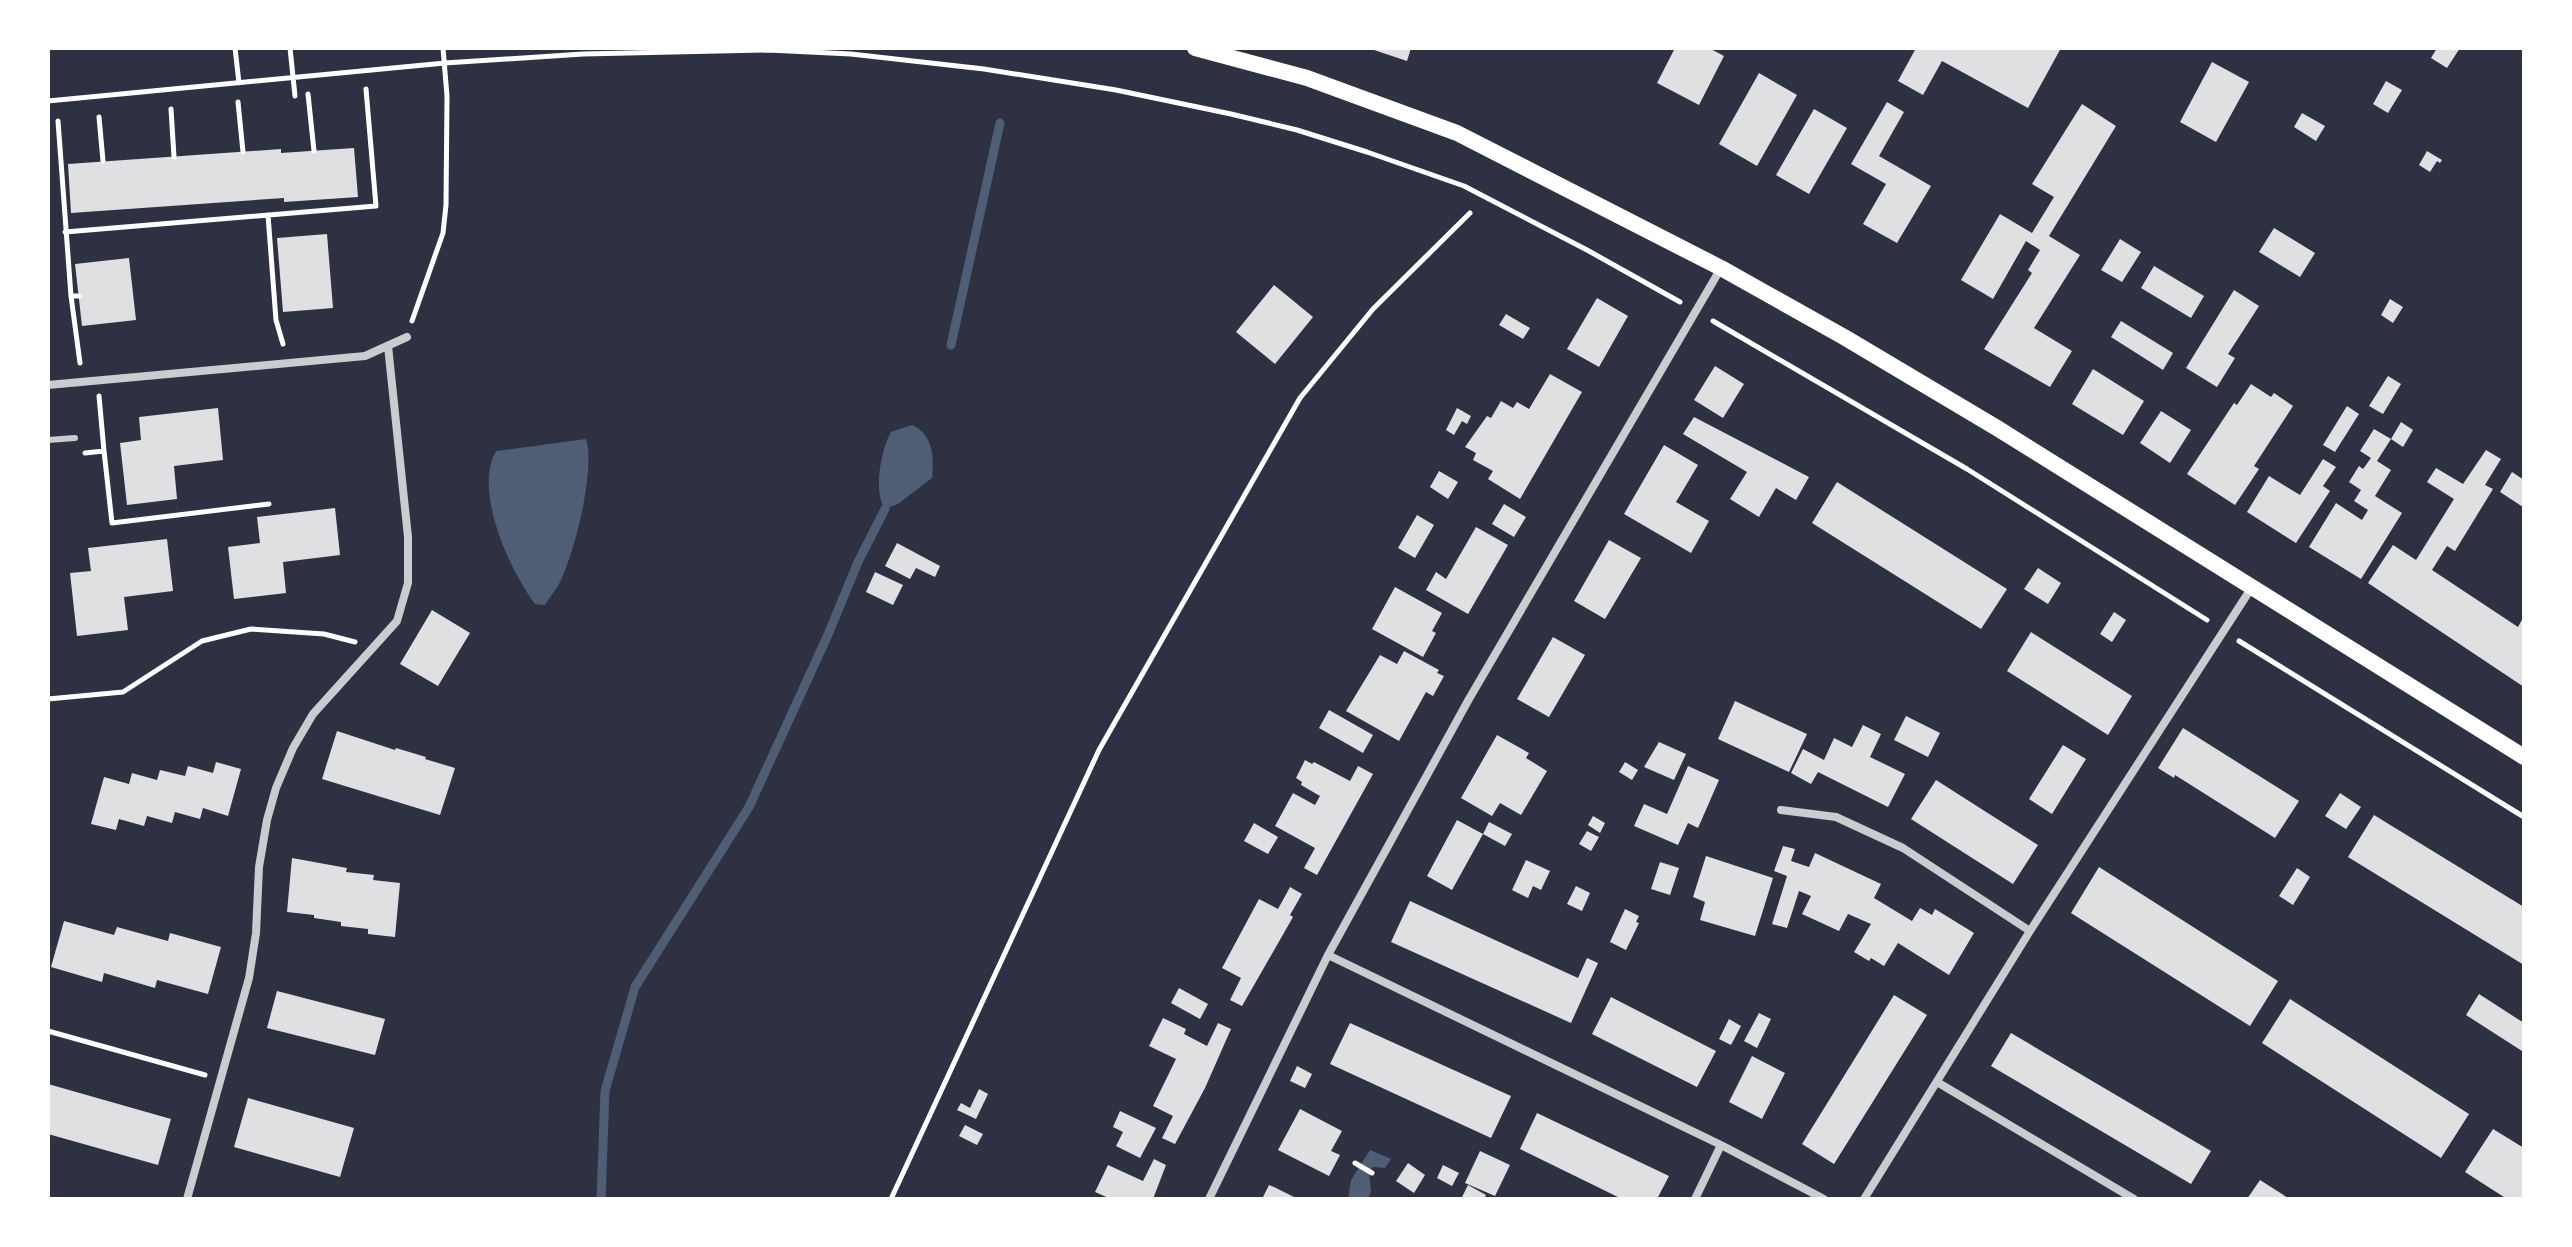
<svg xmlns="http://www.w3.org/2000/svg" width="2572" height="1247" font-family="Literata,serif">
  <rect width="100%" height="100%" fill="#2d3142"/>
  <path fill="#4f5d75" d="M912,425C934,435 934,458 932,478L898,504L885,509C873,493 881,449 891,432Z
    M586,439C596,468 574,556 559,584C555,591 549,598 545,605L535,604C510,571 473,491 496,451Z
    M1370,1150L1391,1159L1385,1168L1374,1167L1369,1170L1371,1192L1368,1199H1348L1351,1180Z"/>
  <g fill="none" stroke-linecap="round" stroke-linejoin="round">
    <path stroke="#4f5d75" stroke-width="9" d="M951,345L1000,123
      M601,1199L605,1091L635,987L749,807L827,637L858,562L885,509"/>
  </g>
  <path fill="#e0e0e3" d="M1368,48H1411L1407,61Z
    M1675,48H1709L1724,56L1699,105L1657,83Z
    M1916,48L1932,49L2061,48L2028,108L1942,61L1923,95L1898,81Z
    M2437,48H2460L2447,68L2431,58Z
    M2212,62L2249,82L2216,142L2180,122Z
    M1759,73L1797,95L1757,166L1719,144Z
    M2386,81L2402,90L2388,113L2373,104Z
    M1887,102L1904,112L1879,156L1931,186L1897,243L1863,224L1886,184L1851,164Z
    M2082,104L2116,126L2049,236L2080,255L2034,328L2072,351L2050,387L1984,349L2032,273L2028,270L2040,250L2026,241L1993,299L1961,280L2000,214L2032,233L2054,197L2032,184Z
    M1814,109L1847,128L1809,194L1776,175Z
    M2302,113L2325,126L2316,141L2294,127Z
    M354,148L358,197L284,202V198L71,213L68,164L281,149V153Z
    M2427,151L2442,160L2440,163L2437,161L2430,172L2419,165Z
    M2274,228L2315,253L2300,277L2259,252Z
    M327,234L333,308L283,312L277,238Z
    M2120,239L2141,252L2122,282L2101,270Z
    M129,258L136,320L82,326L75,264Z
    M2154,266L2204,296L2191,318L2141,288Z
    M1274,285L1313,317L1275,364L1236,332Z
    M2234,290L2259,306L2228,354L2235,358L2217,387L2186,368Z
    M1597,298L1628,316L1599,367L1567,349Z
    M2390,299L2403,307L2393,323L2381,315Z
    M1506,314L1530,328L1523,339L1499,325Z
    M2121,321L2173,353L2163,370L2111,337Z
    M1715,366L1744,384L1723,418L1694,400Z
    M2093,369L2144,401L2123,435L2072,404Z
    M1550,374L1582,392L1520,499L1488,479L1493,471L1473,460L1476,453L1465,447L1487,416L1491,418L1501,401L1513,408L1517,402L1529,409Z
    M2388,376L2401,384L2383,414L2369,406Z
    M2251,384L2271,397L2274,393L2293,406L2254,466L2259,469L2235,505L2187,474L2234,403L2237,405Z
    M2347,406L2359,414L2335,452L2323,445Z
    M218,408L223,460L174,466L177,499L127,505L120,443L141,440L139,417Z
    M1457,408L1471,416L1467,424L1462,421L1454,435L1446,430Z
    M2161,411L2191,430L2170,463L2140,443Z
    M1694,417L1809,477L1796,500L1776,488L1759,517L1730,499L1747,472L1683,434Z
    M2401,422L2413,430L2403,447L2391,439Z
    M2374,429L2391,439L2377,461L2391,470L2375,496L2402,513L2361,579L2309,547L2336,503L2362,520L2368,510L2354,501L2361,490L2349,482L2359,466L2363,469L2371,458L2360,451Z
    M1664,445L1698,465L1676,502L1709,521L1691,553L1624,514Z
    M2486,450L2501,459L2485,485L2493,489L2455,551L2447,546L2432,570L2518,627L2524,616V687L2368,583L2393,545L2416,560L2454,499L2427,482L2436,468L2463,484Z
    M2323,459L2336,467L2323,486L2330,491L2296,543L2247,512L2269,476L2300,495Z
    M1439,471L1458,482L1448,499L1430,487Z
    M2512,472L2524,480L2523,507L2500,492Z
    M1837,482L2007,589L1981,629L1812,523Z
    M1504,504L1526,517L1514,537L1492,524Z
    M335,508L340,555L283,562L286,593L234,599L228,547L260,543L257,517Z
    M1417,515L1434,525L1415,558L1398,548Z
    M1476,527L1508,545L1468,614L1426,590L1436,572L1446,579Z
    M167,539L173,591L124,597L128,630L77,636L70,573L91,571L88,548Z
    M1609,540L1641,558L1605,619L1574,601Z
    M897,543L940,566L935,577L916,568L910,579L885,566Z
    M2038,568L2061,583L2048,604L2024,589Z
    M875,572L903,585L893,605L866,592Z
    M1395,587L1442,613L1432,631L1436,633L1423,657L1372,629Z
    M432,610L470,633L438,686L400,664Z
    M2114,612L2126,620L2112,642L2100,634Z
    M2031,632L2132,696L2108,735L2007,671Z
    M1553,637L1585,655L1549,717L1517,699Z
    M1404,651L1439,670L1437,673L1444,676L1433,696L1426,692L1399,741L1346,711L1380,655L1397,664Z
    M1735,701L1807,734L1789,772L1718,739Z
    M1329,710L1373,735L1363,753L1319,728Z
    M1906,716L1940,733L1928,757L1894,740Z
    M1863,725L1881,734L1870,757L1905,774L1888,807L1818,772L1811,784L1791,773L1803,749L1824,760L1834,738L1852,747Z
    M2183,728L2299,801L2275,838L2175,775L2174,778L2158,768Z
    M337,731L395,750L396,748L426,757L425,759L455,768L440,815L322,779Z
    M1497,735L1529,753L1526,758L1547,771L1521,815L1500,803L1492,816L1461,798Z
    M1659,742L1686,754L1674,780L1644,767Z
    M2063,745L2086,759L2052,814L2029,799Z
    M1305,760L1312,764L1314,762L1350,781L1358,766L1373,774L1317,875L1304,868L1315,848L1275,826L1293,793L1315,805L1320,796L1301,785L1302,782L1296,778Z
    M216,762L241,769L228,816L203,808L200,819L175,812L172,823L147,816L144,826L119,819L116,830L91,824L104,777L129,784L132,773L157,780L160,770L185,776L188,766L213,773Z
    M1625,762L1638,770L1632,780L1619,772Z
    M1688,766L1719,780L1698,828L1688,823L1678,845L1634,826L1644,804L1667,814Z
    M1936,780L2038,845L2013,884L1911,819Z
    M2340,793L2361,807L2346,829L2325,816Z
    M2374,815L2524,907V965L2348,857Z
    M1593,816L1605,823L1600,833L1588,825Z
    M1457,820L1483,834L1452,890L1427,876Z
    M1489,822L1512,834L1505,846L1483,834Z
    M1254,823L1278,837L1268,854L1244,841Z
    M1587,831L1599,837L1591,851L1579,844Z
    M1783,846L1795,849L1791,861L1809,867L1815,853L1881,884L1874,898L1912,921L1920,908L1932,915L1935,909L1974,933L1949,975L1898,943L1884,966L1871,958L1869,961L1854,952L1871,924L1848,914L1839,931L1802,914L1811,896L1799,891L1787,928L1772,924L1787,876L1774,871Z
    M1706,856L1773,878L1755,936L1700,920L1705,902L1693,897Z
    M292,858L347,868L346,872L374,875L373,880L400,883L395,937L368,934V929L341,926V922L314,918V915L287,912Z
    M1526,860L1550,871L1541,890L1533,886L1528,898L1512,890Z
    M1660,862L1679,868L1670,895L1651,889Z
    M2099,867L2278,981L2250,1026L2071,913Z
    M2297,868L2310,877L2293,905L2279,896Z
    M1576,886L1590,893L1582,911L1567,904Z
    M1290,887L1302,894L1290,915L1293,917L1242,1006L1230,1000L1241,978L1222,968L1259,899L1278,909Z
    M1410,901L1578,978L1587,958L1598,963L1571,1023L1391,942Z
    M1625,909L1639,916L1636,922L1639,923L1626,950L1610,942Z
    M64,921L114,935L117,927L168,941L170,933L221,947L208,994L157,980L155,988L104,973L102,982L51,967Z
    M1179,988L1208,1004L1200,1019L1171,1003Z
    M277,991L385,1019L375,1055L267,1028Z
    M2479,994L2524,1023L2522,1051L2466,1015Z
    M1894,995L1927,1015L1834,1164L1802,1144Z
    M1611,997L1716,1051L1697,1087L1592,1034Z
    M2290,999L2469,1114L2441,1158L2262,1043Z
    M1759,1013L1771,1019L1757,1048L1744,1041Z
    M1163,1018L1186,1029L1184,1034L1207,1046L1218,1023L1231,1029L1205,1088L1175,1144L1162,1138L1173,1116L1153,1106L1176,1059L1149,1046Z
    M1729,1019L1741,1026L1731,1045L1719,1039Z
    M1350,1023L1511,1096L1491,1138L1330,1064Z
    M2011,1033L2211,1151L2191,1184L1991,1066Z
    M1752,1056L1785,1073L1762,1119L1729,1102Z
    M1297,1066L1312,1074L1305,1088L1290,1081Z
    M48,1084L171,1119L158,1165L48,1134Z
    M979,1089L988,1094L976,1119L957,1110L961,1103L970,1108Z
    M248,1098L354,1128L340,1177L234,1147Z
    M1300,1109L1342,1131L1331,1151L1340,1155L1329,1176L1278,1150Z
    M1120,1111L1156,1128L1140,1158L1116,1146L1123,1132L1113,1127Z
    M1537,1113L1669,1176L1657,1199H1622L1520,1149Z
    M965,1125L983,1134L977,1145L959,1136Z
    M2493,1129L2524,1148V1199H2507L2465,1172Z
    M1480,1151L1510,1165L1495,1196L1465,1183Z
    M1154,1159L1166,1165L1153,1199H1111L1095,1192L1108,1165L1143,1181Z
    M1408,1163L1425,1175L1414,1193L1396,1181Z
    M1443,1165L1459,1173L1452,1186L1437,1178Z
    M2260,1180L2282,1194L2289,1199H2247Z
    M1269,1185L1274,1187L1298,1199H1262Z
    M1468,1185L1486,1195L1484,1199H1461Z"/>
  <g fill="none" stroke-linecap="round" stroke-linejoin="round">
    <path stroke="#fff" stroke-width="5" d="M235,48L239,83
      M290,48L295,96
      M308,94L314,151
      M48,101L445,63L583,54L768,50L851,54L984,69L1116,90L1231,114L1297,130L1367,152L1464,186L1587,250L1680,302
      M238,102L243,152
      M171,109L174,157
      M99,117L103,161
      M58,121L71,296H79
      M268,215L276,320L283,344
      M65,232L376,206L366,89
      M71,296L80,363
      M412,321L443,233L446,205L447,96L443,48
      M1713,321L1967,469L2207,620
      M99,396L104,451
      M85,453L104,451L112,523L269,504
      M2239,641L2524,817
      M48,699L123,692L202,641L251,629L324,634L355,642
      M48,1031L205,1075
      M1355,1163L1372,1173
      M891,1199L1099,750L1300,398L1373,309L1470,213"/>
    <path stroke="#caccd0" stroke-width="6" d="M48,440L75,438"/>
    <path stroke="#caccd0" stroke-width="8" d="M48,385L365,356L407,337
      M1781,810L1836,817L1903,848L2030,931
      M1328,955L1721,1145L1824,1199
      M1937,1082L2134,1199
      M187,1199L249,978L256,933L259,867L267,820L276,788L293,748L313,714L397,621L408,583V537L388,346
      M1209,1199L1328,955L1469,699L1721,268
      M1695,1199L1721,1145
      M1864,1199L2030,931L2252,587"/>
    <path stroke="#fff" stroke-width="16" d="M1195,48L1307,78L1457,133L1721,268L1844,337L1997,428L2524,757"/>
  </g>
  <rect width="2572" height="1247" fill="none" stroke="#ffffff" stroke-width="100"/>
</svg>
